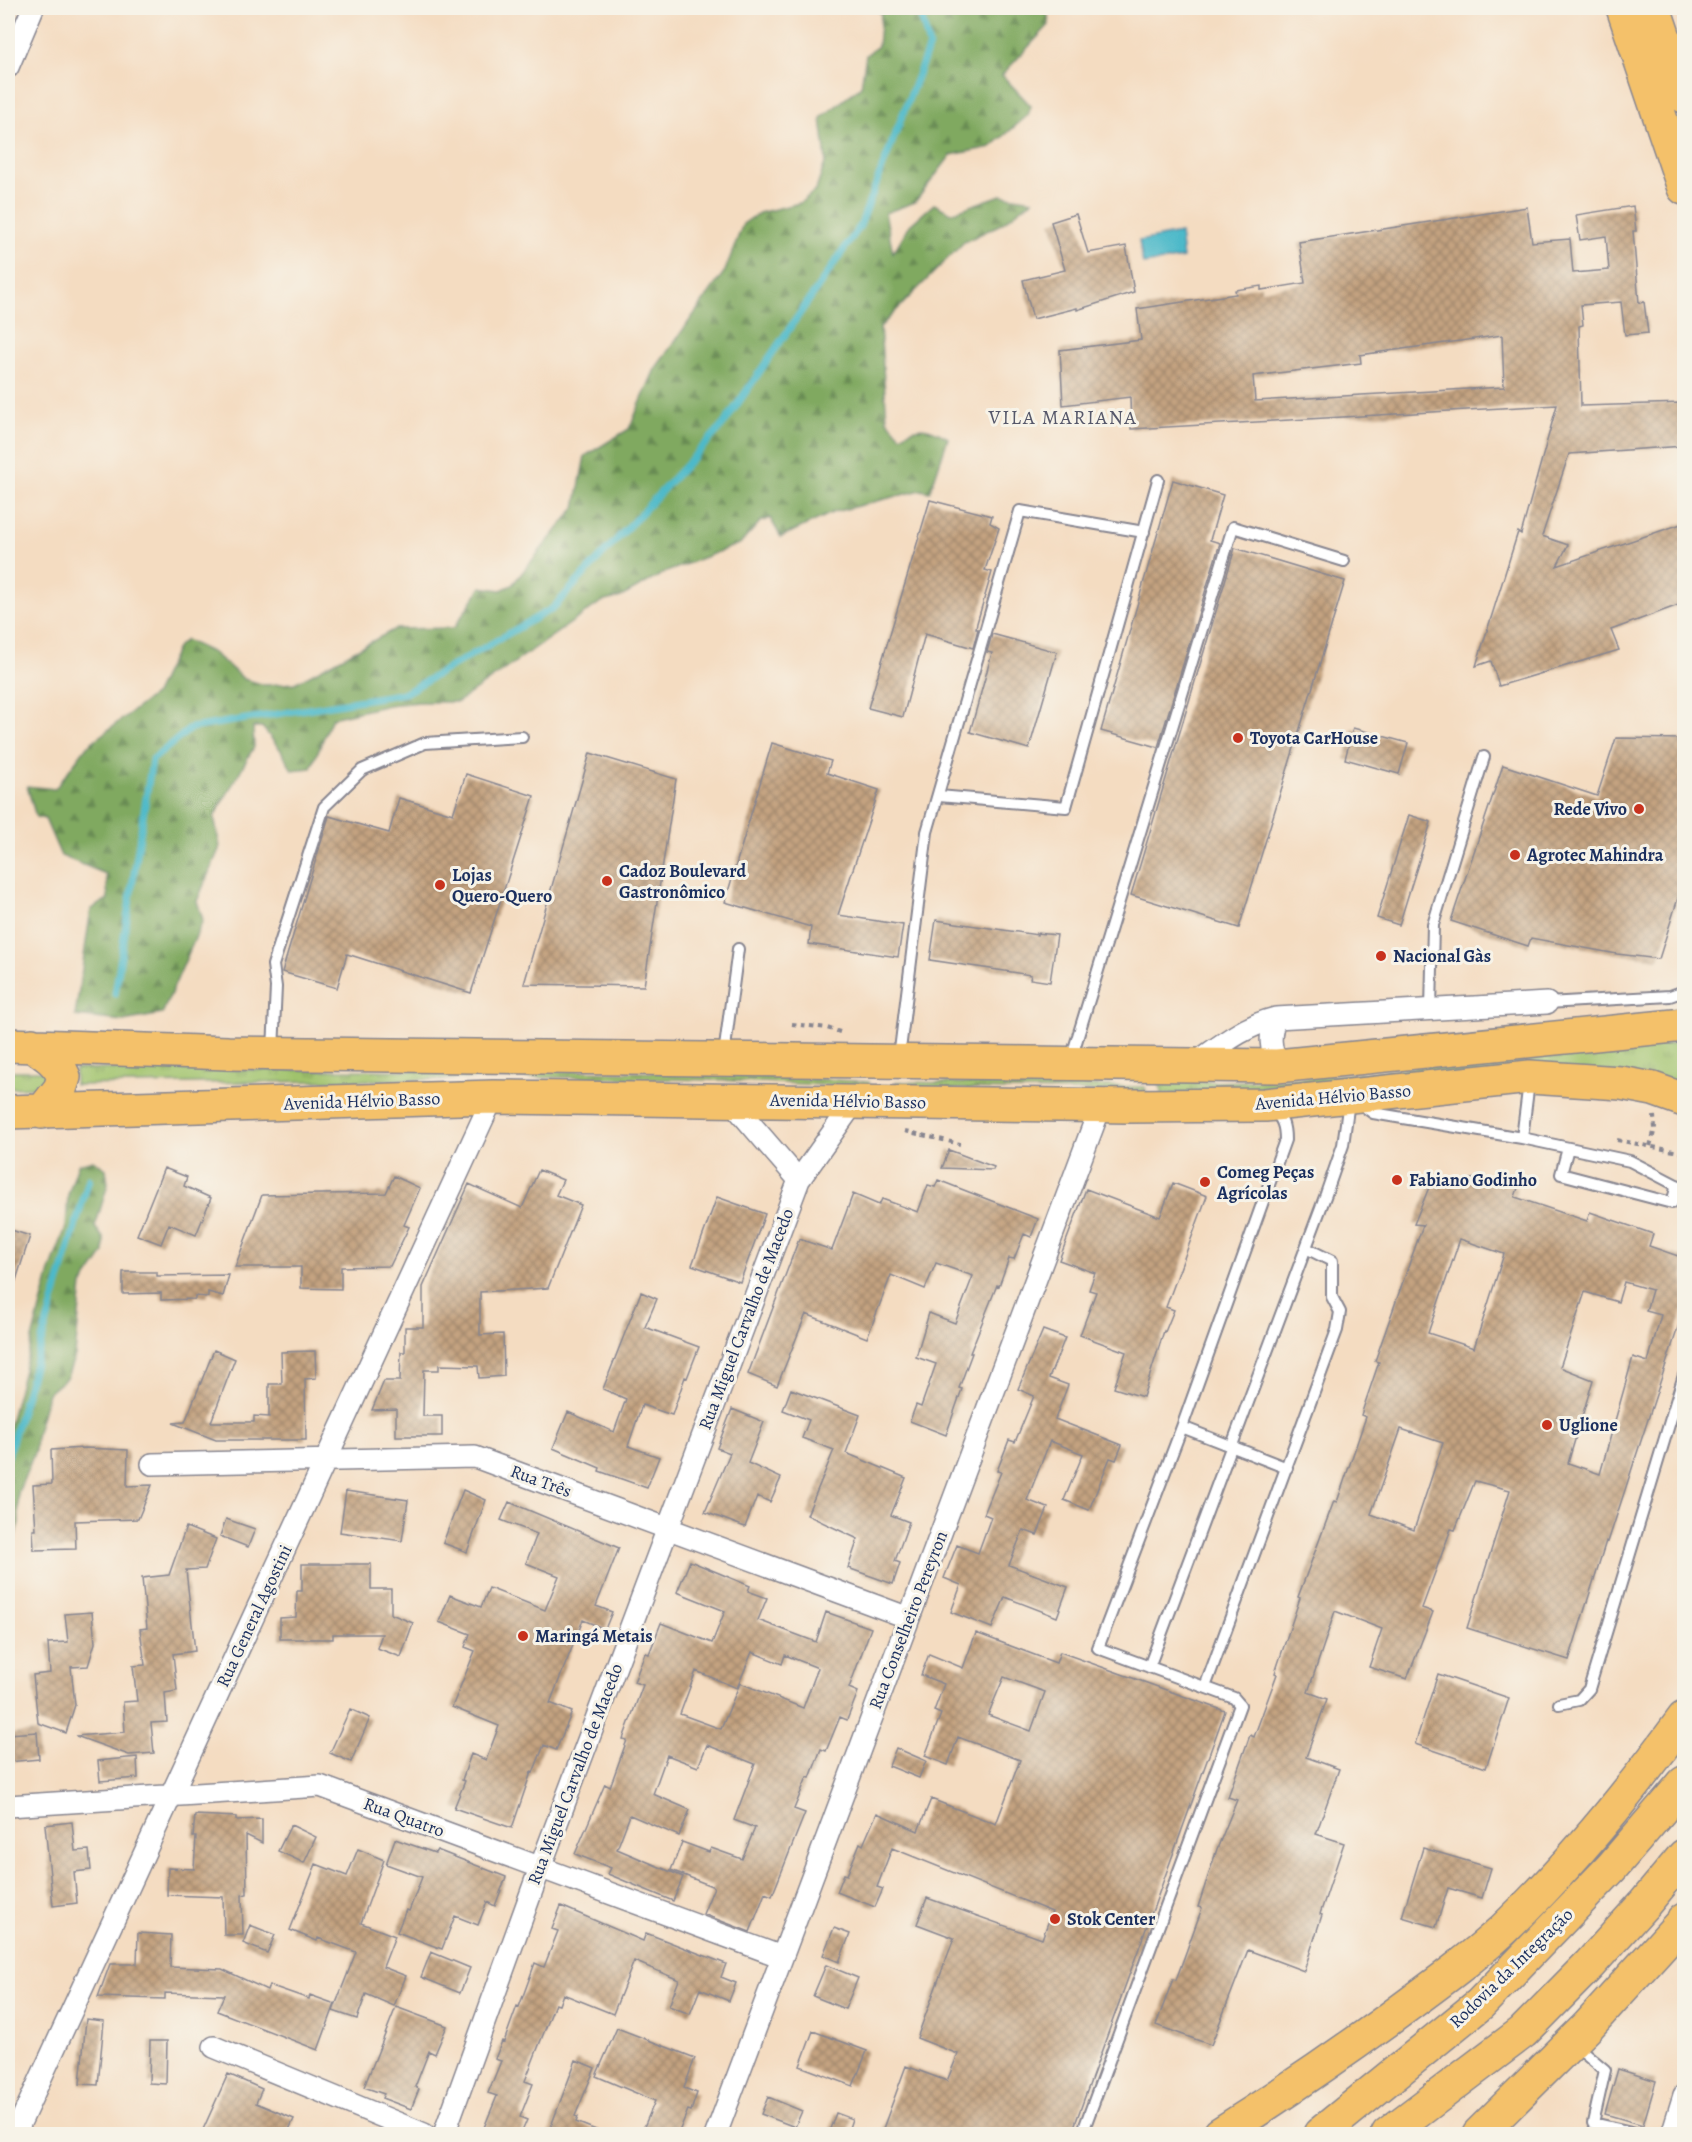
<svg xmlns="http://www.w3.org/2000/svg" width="1692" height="2142" font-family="Alegreya,serif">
  <defs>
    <pattern id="grass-tufts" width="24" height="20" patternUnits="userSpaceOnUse" patternTransform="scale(1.5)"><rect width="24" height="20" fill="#a0c36c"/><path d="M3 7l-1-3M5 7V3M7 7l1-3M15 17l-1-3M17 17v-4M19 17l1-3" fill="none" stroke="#829f5c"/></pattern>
    <pattern id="forest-firs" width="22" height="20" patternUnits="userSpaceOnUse" patternTransform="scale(1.5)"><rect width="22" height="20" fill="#80a960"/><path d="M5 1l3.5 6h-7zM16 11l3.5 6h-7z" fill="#688a52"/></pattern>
    <pattern id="building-cross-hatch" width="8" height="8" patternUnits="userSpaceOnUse" patternTransform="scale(1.5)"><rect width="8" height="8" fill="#c4a380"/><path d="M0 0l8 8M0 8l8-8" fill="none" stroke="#9e856c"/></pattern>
  </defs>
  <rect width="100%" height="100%" fill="#f7f3e8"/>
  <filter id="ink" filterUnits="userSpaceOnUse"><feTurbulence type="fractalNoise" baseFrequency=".0167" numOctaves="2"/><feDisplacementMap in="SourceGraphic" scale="12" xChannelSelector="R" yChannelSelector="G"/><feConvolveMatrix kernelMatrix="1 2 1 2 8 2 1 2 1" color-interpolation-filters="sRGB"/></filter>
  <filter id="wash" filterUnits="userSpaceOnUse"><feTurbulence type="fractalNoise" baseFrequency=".008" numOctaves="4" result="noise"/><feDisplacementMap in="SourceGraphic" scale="24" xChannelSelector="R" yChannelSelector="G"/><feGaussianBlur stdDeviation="1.35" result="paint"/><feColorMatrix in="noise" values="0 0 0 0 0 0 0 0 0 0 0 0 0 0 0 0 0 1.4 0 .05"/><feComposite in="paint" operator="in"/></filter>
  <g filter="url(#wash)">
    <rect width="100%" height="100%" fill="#f4dcc1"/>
    <path fill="url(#grass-tufts)" stroke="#5e7965" stroke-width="1.5" d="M1684,1041V1087L1377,1079L1161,1095L1160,1081C1287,1086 1414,1067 1540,1053C1588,1047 1637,1050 1684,1041Z
      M75,1069L574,1071L717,1074L869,1082V1087L717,1080L575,1077L75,1085Z
      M8,1071H44L51,1074L44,1087L8,1088Z
      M896,1082L1145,1087L1146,1092L896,1088Z"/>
    <path fill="url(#forest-firs)" stroke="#4e6c5f" stroke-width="1.5" d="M876,8H1040L1048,15L1049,25L1002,75L1031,106L1028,115L991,147L951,155L915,202L885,213L893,253L909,226L934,204L951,213L1001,195L1033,200L1001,224L964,242L880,327L887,420L901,436C919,423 931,428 948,438L930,492L921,490L834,512L781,537L770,518L760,522L741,543L664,573L621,597L601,602L458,702H419L389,705L332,718L311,768L292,770L280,749L262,727H253L254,747L214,817L220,847L197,901L203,920L162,1014L123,1021L75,1016L91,909L108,899L106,874L61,856L45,819L36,817L27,786L55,789L87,746L155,694L178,646L186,640L213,653L244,679L265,685L295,683L395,629L454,628L481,587L501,590L512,585L575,508L585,456L629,429L655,369L725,271L743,224L759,213L800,203L816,190L826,160L821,118L861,86L866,55L878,46L881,14Z
      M93,1160L106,1169L108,1184L95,1227L104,1239V1253L82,1285L75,1355L67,1377L48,1393L36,1436L35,1451L18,1493L19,1523L8,1560V1430L50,1271L66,1227L68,1195L78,1164Z"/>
    <path fill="#4db9c9" stroke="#347494" stroke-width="1.5" d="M1180,233L1183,258L1143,264L1139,241Z"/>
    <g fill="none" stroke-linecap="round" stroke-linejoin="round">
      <path stroke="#4db9c9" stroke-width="7" d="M115,994L152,760L191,728L405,693L553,608L723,425L860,226L929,46L919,8
        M8,1456L89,1179"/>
    </g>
    <g id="blocks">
      <path fill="url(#building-cross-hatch)" fill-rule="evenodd" d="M1633,206L1636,231H1633L1639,303L1644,302L1648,333L1625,335L1621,302L1581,305L1583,325L1579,326L1581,406L1684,403V446L1569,454L1542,536L1568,545L1557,566L1684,523V603L1611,630L1619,650L1499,686L1491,661L1476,666L1518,532L1521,534L1557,405L1131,429L1130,397L1063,405L1060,350L1141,340L1137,309L1236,294L1235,290L1261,286V290L1305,283L1299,242L1527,207L1532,242L1570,239L1573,273L1609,270L1606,236L1580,240L1576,215ZM1502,335L1504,387L1255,401L1253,376L1361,363L1360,355Z
        M1076,214L1088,253L1126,246L1134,292L1077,310V308L1033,319L1023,280L1065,270L1051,222Z
        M1173,480L1223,495L1210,540L1220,543L1158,747L1101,731Z
        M930,500L992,516L990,523L999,528L985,570L992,572L977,623L976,629H978L973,648L925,634L903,717L868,708Z
        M1235,548L1345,581L1239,928L1131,895Z
        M992,634L1057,652L1029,749L970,732L992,653L987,652Z
        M1353,728L1408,743L1399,774L1345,759Z
        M1616,738L1684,739V879L1659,959L1617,954L1531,938L1528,946L1451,921L1503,765L1597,796Z
        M772,743L831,761L827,773L879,790L838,915L903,925L898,957L809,944L811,927L725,902Z
        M590,753L676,779L644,986L524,984Z
        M466,774L534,796L471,993L347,954L337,988L282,972L329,816L389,833L399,798L453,814Z
        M1409,815L1431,822L1399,925L1377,918Z
        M936,920L1037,935V933L1057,935L1050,982L1030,979L1031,975L930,960Z
        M949,1150L994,1167L993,1170L942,1168Z
        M164,1168L187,1177L184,1186L211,1198L196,1235L169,1224L161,1244L137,1235Z
        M539,1170L563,1180L556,1195L581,1205L548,1288L480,1292V1335L503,1334L504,1376L479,1378L478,1366L439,1365V1370H424L423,1416H442V1436H396V1409L372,1410L384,1381H400L401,1352H405V1327H423V1287L469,1184L522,1208Z
        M1479,1175L1518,1188L1515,1197L1587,1221L1590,1212L1653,1234L1649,1246L1684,1258V1309L1608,1542L1606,1541L1569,1660L1467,1628L1510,1490L1475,1481L1455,1530L1451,1529L1422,1608L1433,1612L1407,1679L1369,1667L1382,1629L1335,1611L1308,1692L1327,1699L1306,1757L1339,1769L1316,1834L1344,1843L1320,1914L1322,1915L1304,1971L1248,1950L1211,2045L1156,2025L1173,1979L1176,1980L1202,1908L1198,1907L1217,1849L1237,1800L1228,1797L1250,1735L1254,1737L1277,1674L1275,1673L1300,1598L1298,1597L1334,1501L1337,1502L1366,1417L1361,1415L1379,1362L1375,1361L1423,1225L1414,1224L1430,1185L1478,1178ZM1460,1239L1504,1254L1474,1348L1428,1333ZM1624,1282L1652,1290L1646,1311L1661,1315L1648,1362L1633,1357L1600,1474L1568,1463L1593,1380L1560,1367L1585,1292L1618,1302ZM1401,1429L1443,1443L1414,1530L1371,1514Z
        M394,1176L420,1188L404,1225L409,1227L390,1266L341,1267V1289L301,1288V1267H235L262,1195L386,1193Z
        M938,1180L1038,1219L1031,1237L1024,1234L1014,1259L1009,1258L999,1286L997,1285L970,1353H972L959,1388L962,1389L946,1435L910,1421L916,1405L921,1407L936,1364L916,1357L929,1313L955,1323L973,1276L936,1263L925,1289L891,1275L867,1338L806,1314L777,1386L748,1374L799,1239L832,1250L853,1194L879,1205L882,1199L918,1212L928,1185L935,1187Z
        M1173,1183L1207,1196L1166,1307L1174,1310L1165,1332L1164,1331L1143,1397L1114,1388L1126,1352L1080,1335L1096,1292L1089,1290L1095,1273L1059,1260L1086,1189L1160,1217Z
        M717,1197L765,1214L740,1282L692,1265Z
        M8,1229L30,1236L11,1296L8,1295Z
        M123,1272H157V1276L229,1275L223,1296L208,1292V1297L195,1296V1299L161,1300V1293L123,1294Z
        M641,1292L657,1299L645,1327L699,1347L687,1378L685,1377L672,1415L642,1405L628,1446L659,1457L647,1488L599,1471L600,1468L553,1448L568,1412L614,1432L626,1399L603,1389Z
        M1043,1330L1065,1338L1049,1378L1068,1385L1055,1419L1122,1445L1116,1460L1110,1458L1089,1510L1064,1500L1083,1454L1050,1441L1027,1500L1048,1508L1037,1535L1023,1530L1009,1565L1068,1587L1057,1617L1005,1597L992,1628L951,1612L961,1585L944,1578L957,1545L978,1553L991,1517L984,1514L1001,1472L997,1471L1009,1440L1015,1442L1034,1396L1018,1389Z
        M214,1350L235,1359L211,1422H254V1416L269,1417V1384H282L281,1352L315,1351L316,1378L305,1379L306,1440H216L173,1423L185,1422Z
        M791,1389L860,1415L846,1453L906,1478L891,1515L909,1522L895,1561L900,1563L893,1584L848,1568L858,1539L807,1515L834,1450L802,1438L809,1420L783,1410Z
        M732,1409L764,1422L748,1463L781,1478L770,1502L757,1496L745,1527L705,1512L730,1453L717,1448Z
        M85,1448L128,1450L127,1486L152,1485L138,1519L75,1521L76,1549L34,1550L33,1530H36L33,1485L52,1484L51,1450Z
        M463,1490L486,1500L467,1552L443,1543Z
        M346,1491L408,1500L402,1541L340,1532Z
        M509,1502L619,1548L596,1606L612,1612L605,1629L583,1620L550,1703L572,1712L556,1750L544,1745L533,1773L531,1772L512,1828L454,1808L465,1781L462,1780L471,1754L486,1760L499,1726L452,1707L475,1651L465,1647L470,1634L439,1622L450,1595L481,1607L489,1588L545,1610L559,1576L526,1563L537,1534L501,1520Z
        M226,1519L255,1529L248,1547L220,1536Z
        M186,1527L216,1539L205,1569L186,1570L195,1651L173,1654L177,1691L165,1693L167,1722L151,1723L154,1753L129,1755L76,1736L125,1732L123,1702L137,1701L133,1666L145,1665L140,1629L147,1628L142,1578L169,1575Z
        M690,1561L750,1586L748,1591L767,1598L758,1620L816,1642L826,1612L871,1628L849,1688L858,1692L847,1720L840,1717L826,1751L821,1749L810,1778L807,1777L794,1809L805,1813L772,1896L765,1893L750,1932L703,1914L714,1887L671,1870L682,1842L709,1852L711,1848L742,1859L755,1828L734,1820L755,1764L707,1745L698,1767L667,1755L653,1794L690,1810L679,1836L630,1815L617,1849L683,1877L673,1901L608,1874L611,1868L575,1854L605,1784L610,1787L627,1740L623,1739L643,1685L634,1682L645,1653L649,1654L661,1623L712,1643L725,1611L677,1592ZM752,1652L782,1664L785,1655L818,1668L803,1708L740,1683L721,1729L680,1714L696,1671L737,1688Z
        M302,1564H371V1589H391V1614L413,1623L401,1657L377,1648L382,1634H333V1639H280V1618L296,1617L297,1591H302Z
        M92,1612L95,1643L88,1666L71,1667L75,1705L66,1733L38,1723L33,1675L50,1673L48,1643L68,1642L65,1614Z
        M976,1633L1056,1663L1060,1652L1225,1711L1074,2127L1063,2134H881L906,2066L947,2081L958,2054L917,2038L954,1938L917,1924L927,1898L1042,1939L1052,1912L892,1848L877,1887L883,1889L875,1907L837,1892L844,1874L847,1875L860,1843L863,1845L877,1813L918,1831L931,1799L996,1824L1020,1760L958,1737L948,1765L925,1756L941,1714L934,1711L944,1684L921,1675L929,1654L963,1668ZM1004,1677L1045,1692L1031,1731L988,1715Z
        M1438,1674L1509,1698L1486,1768L1415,1744Z
        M350,1709L370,1718L351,1762L330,1753Z
        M37,1732L39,1759L8,1762V1734Z
        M896,1748L926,1761L919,1778L889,1766Z
        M137,1757L138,1778L100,1781L98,1761Z
        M195,1815L236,1817V1820L262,1819V1843L246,1835L247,1894L242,1895L243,1935H224L223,1897L167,1895L168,1868L194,1869L196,1837H193Z
        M72,1822L75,1851L89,1850L91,1870L74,1872L77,1903L53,1906L45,1825Z
        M291,1825L316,1837L304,1863L278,1851Z
        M395,1839L435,1853L437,1850L506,1877L495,1906L487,1902L478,1925L455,1916L442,1949L397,1932L406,1910L409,1911L422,1877L386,1864Z
        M1423,1848L1491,1868L1482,1898L1448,1888L1436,1927L1402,1917Z
        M358,1849L384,1860L361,1923L395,1936L383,1967L406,1976L394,2006L366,1994L357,2019L333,2011L356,1952L318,1938L317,1941L290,1930L316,1864L347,1876Z
        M561,1906L643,1941L646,1933L726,1964L721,1977L736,1983L729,2001L700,1989L690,2014L669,2006L679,1980L634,1961L613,2014L563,1994L559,2005L555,2004L525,2081L533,2084L520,2117L527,2120L521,2134H494L483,2130L497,2096L488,2093L501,2061L495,2059L502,2041L504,2042L517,2006L519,2007L535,1963L544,1967L558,1931L552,1929Z
        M250,1925L275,1935L267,1953L243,1943Z
        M834,1928L850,1934L839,1962L823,1955Z
        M138,1933L171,1935L170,1967L222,1969L267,1990L269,1985L309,1999L310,1995L335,2004L318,2050L217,2011L224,1995L165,1993V1999L98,1997L110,1964H137Z
        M431,1952L470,1968L460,1993L421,1977Z
        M826,1965L858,1978L845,2009L813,1996Z
        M396,2007L447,2026L435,2054L429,2051L415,2087L419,2089L411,2109L382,2098L384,2094L364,2087Z
        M86,2019L104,2021L98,2085L80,2084Z
        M617,2028L695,2058L684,2088L697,2093L691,2111L688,2110L678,2134H641L655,2101L596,2076Z
        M813,2031L867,2051L853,2086L800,2066Z
        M150,2041H167L166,2084L149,2083Z
        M576,2060L595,2068L575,2116L578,2117L576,2122L606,2134H548Z
        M1618,2069L1656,2081L1643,2125L1605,2114Z
        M228,2074L262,2089L256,2103L294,2119L287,2134H201Z
        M768,2097L802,2111L795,2127L761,2114Z
        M836,2113L852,2119L847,2134H828Z"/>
    </g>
  </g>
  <g filter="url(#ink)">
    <use href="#blocks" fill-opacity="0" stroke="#888690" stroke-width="1.5"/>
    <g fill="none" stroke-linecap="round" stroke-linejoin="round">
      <g stroke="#888690" stroke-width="14">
        <path id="lane" d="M939,796L1066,807L1158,480
          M1547,1003L1670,996L1684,991
          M1431,1009L1433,925L1484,757
          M273,1050L276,987L273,965L324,807L362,770L425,743L522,737
          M724,1055L738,949
          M899,1058L927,832L1020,511L1144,532
          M1071,1059L1233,527L1344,561
          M1358,1102L1373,1113L1522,1138L1630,1161L1684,1189
          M1522,1138L1529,1082
          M1568,1148L1561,1174L1672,1203L1677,1185
          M1182,1427L1287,1468
          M1149,1667L1326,1194L1343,1145L1349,1101
          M1205,1687L1337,1330L1340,1312L1332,1297V1261L1306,1248
          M1559,1704L1579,1700L1589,1689L1684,1375
          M1574,2044L1605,2070L1593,2123L1640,2134
          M1082,2134L1240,1705L1234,1698L1098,1648L1182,1427L1285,1140C1285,1127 1283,1118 1272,1110"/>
      </g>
      <g stroke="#888690" stroke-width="24">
        <path id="street" d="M8,67L33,8
          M1276,1018C1268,1036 1271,1048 1277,1066
          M1194,1064C1221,1045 1244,1026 1276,1018L1547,1003
          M729,1099L799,1180
          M152,1464L475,1457L909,1618
          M8,1806L320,1786L782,1957
          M214,2047L424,2134
          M15,2134L493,1097
          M444,2134L540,1868L799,1180L855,1101
          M716,2134L1101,1105
          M1672,2134L1684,2095"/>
      </g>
      <g stroke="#888690" stroke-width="36">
        <path id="primary" d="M8,1045L228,1053L1277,1066L1684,1025
          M32,1045C46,1054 58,1062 64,1077L60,1089L42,1112
          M8,1112L493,1097L1127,1106L1265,1105L1530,1077L1621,1083L1653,1089L1684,1100"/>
      </g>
      <g stroke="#888690" stroke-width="36">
        <path id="highway" d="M1623,8L1684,188
          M1654,8L1684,96
          M1220,2134C1278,2097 1334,2059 1389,2019C1428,1990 1468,1962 1504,1929C1571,1865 1630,1792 1684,1718
          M1320,2134L1480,2004L1611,1868L1684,1783
          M1388,2134L1523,2032L1589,1965L1645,1903L1684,1856
          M1479,2134L1587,2027L1684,1920"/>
      </g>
      <path stroke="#888690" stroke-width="4" stroke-dasharray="4.5 4.5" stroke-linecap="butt" d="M792,1024L827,1028L840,1032
        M905,1131L960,1144
        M1617,1140L1684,1153
        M1650,1146L1655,1129L1654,1116"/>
      <use href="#lane" stroke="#fff" stroke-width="10"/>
      <use href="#street" stroke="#fff" stroke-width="21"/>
      <use href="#primary" stroke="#f4c16a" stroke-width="33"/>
      <use href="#highway" stroke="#f4c16a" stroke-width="33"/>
    </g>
  </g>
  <g fill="#c8321e" stroke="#f7f3e8" stroke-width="2">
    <circle cx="1238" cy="738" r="6"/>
    <circle cx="1639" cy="809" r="6"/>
    <circle cx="1515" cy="855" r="6"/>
    <circle cx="607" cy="881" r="6"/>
    <circle cx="440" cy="885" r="6"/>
    <circle cx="1381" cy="956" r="6"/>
    <circle cx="1397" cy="1180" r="6"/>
    <circle cx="1205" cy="1182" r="6"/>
    <circle cx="1547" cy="1425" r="6"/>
    <circle cx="523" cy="1636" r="6"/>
    <circle cx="1055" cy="1919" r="6"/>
  </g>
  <g text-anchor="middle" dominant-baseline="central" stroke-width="6" stroke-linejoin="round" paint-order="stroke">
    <g font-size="18" font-weight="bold" fill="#1b2f5e" stroke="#f7f3e8" text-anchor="start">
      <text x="1250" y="738">Toyota CarHouse</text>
      <text x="1627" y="809" text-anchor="end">Rede Vivo</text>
      <text x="1527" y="855">Agrotec Mahindra</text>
      <text x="619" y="871">Cadoz Boulevard<tspan x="619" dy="21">Gastronômico</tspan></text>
      <text x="452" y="875">Lojas<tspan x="452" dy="21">Quero-Quero</tspan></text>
      <text x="1393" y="956">Nacional Gàs</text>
      <text x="1217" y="1172">Comeg Peças<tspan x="1217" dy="21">Agrícolas</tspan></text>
      <text x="1409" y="1180">Fabiano Godinho</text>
      <text x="1559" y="1425">Uglione</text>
      <text x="535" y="1636">Maringá Metais</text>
      <text x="1067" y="1919">Stok Center</text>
    </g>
    <g font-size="18" fill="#1b2f5e" stroke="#f7f3e8">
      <text transform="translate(1333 1097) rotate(-5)">Avenida Hélvio Basso</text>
      <text transform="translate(362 1101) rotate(-2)">Avenida Hélvio Basso</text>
      <text transform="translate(848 1101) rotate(1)">Avenida Hélvio Basso</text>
      <text transform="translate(746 1319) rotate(-69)">Rua Miguel Carvalho de Macedo</text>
      <text transform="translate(541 1481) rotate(20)">Rua Três</text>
      <text transform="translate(254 1616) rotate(-65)">Rua General Agostini</text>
      <text transform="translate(908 1620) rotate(-69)">Rua Conselheiro Pereyron</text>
      <text transform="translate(575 1774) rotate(-69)">Rua Miguel Carvalho de Macedo</text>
      <text transform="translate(404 1817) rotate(20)">Rua Quatro</text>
      <text transform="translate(1511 1968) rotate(-44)">Rodovia da Integração</text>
    </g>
    <g font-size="20" letter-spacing="1.5" fill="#56586a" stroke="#f7f3e8">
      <text x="1063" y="417">VILA MARIANA</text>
    </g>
  </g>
  <rect width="1692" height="2142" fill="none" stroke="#f7f3e8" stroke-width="30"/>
</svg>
